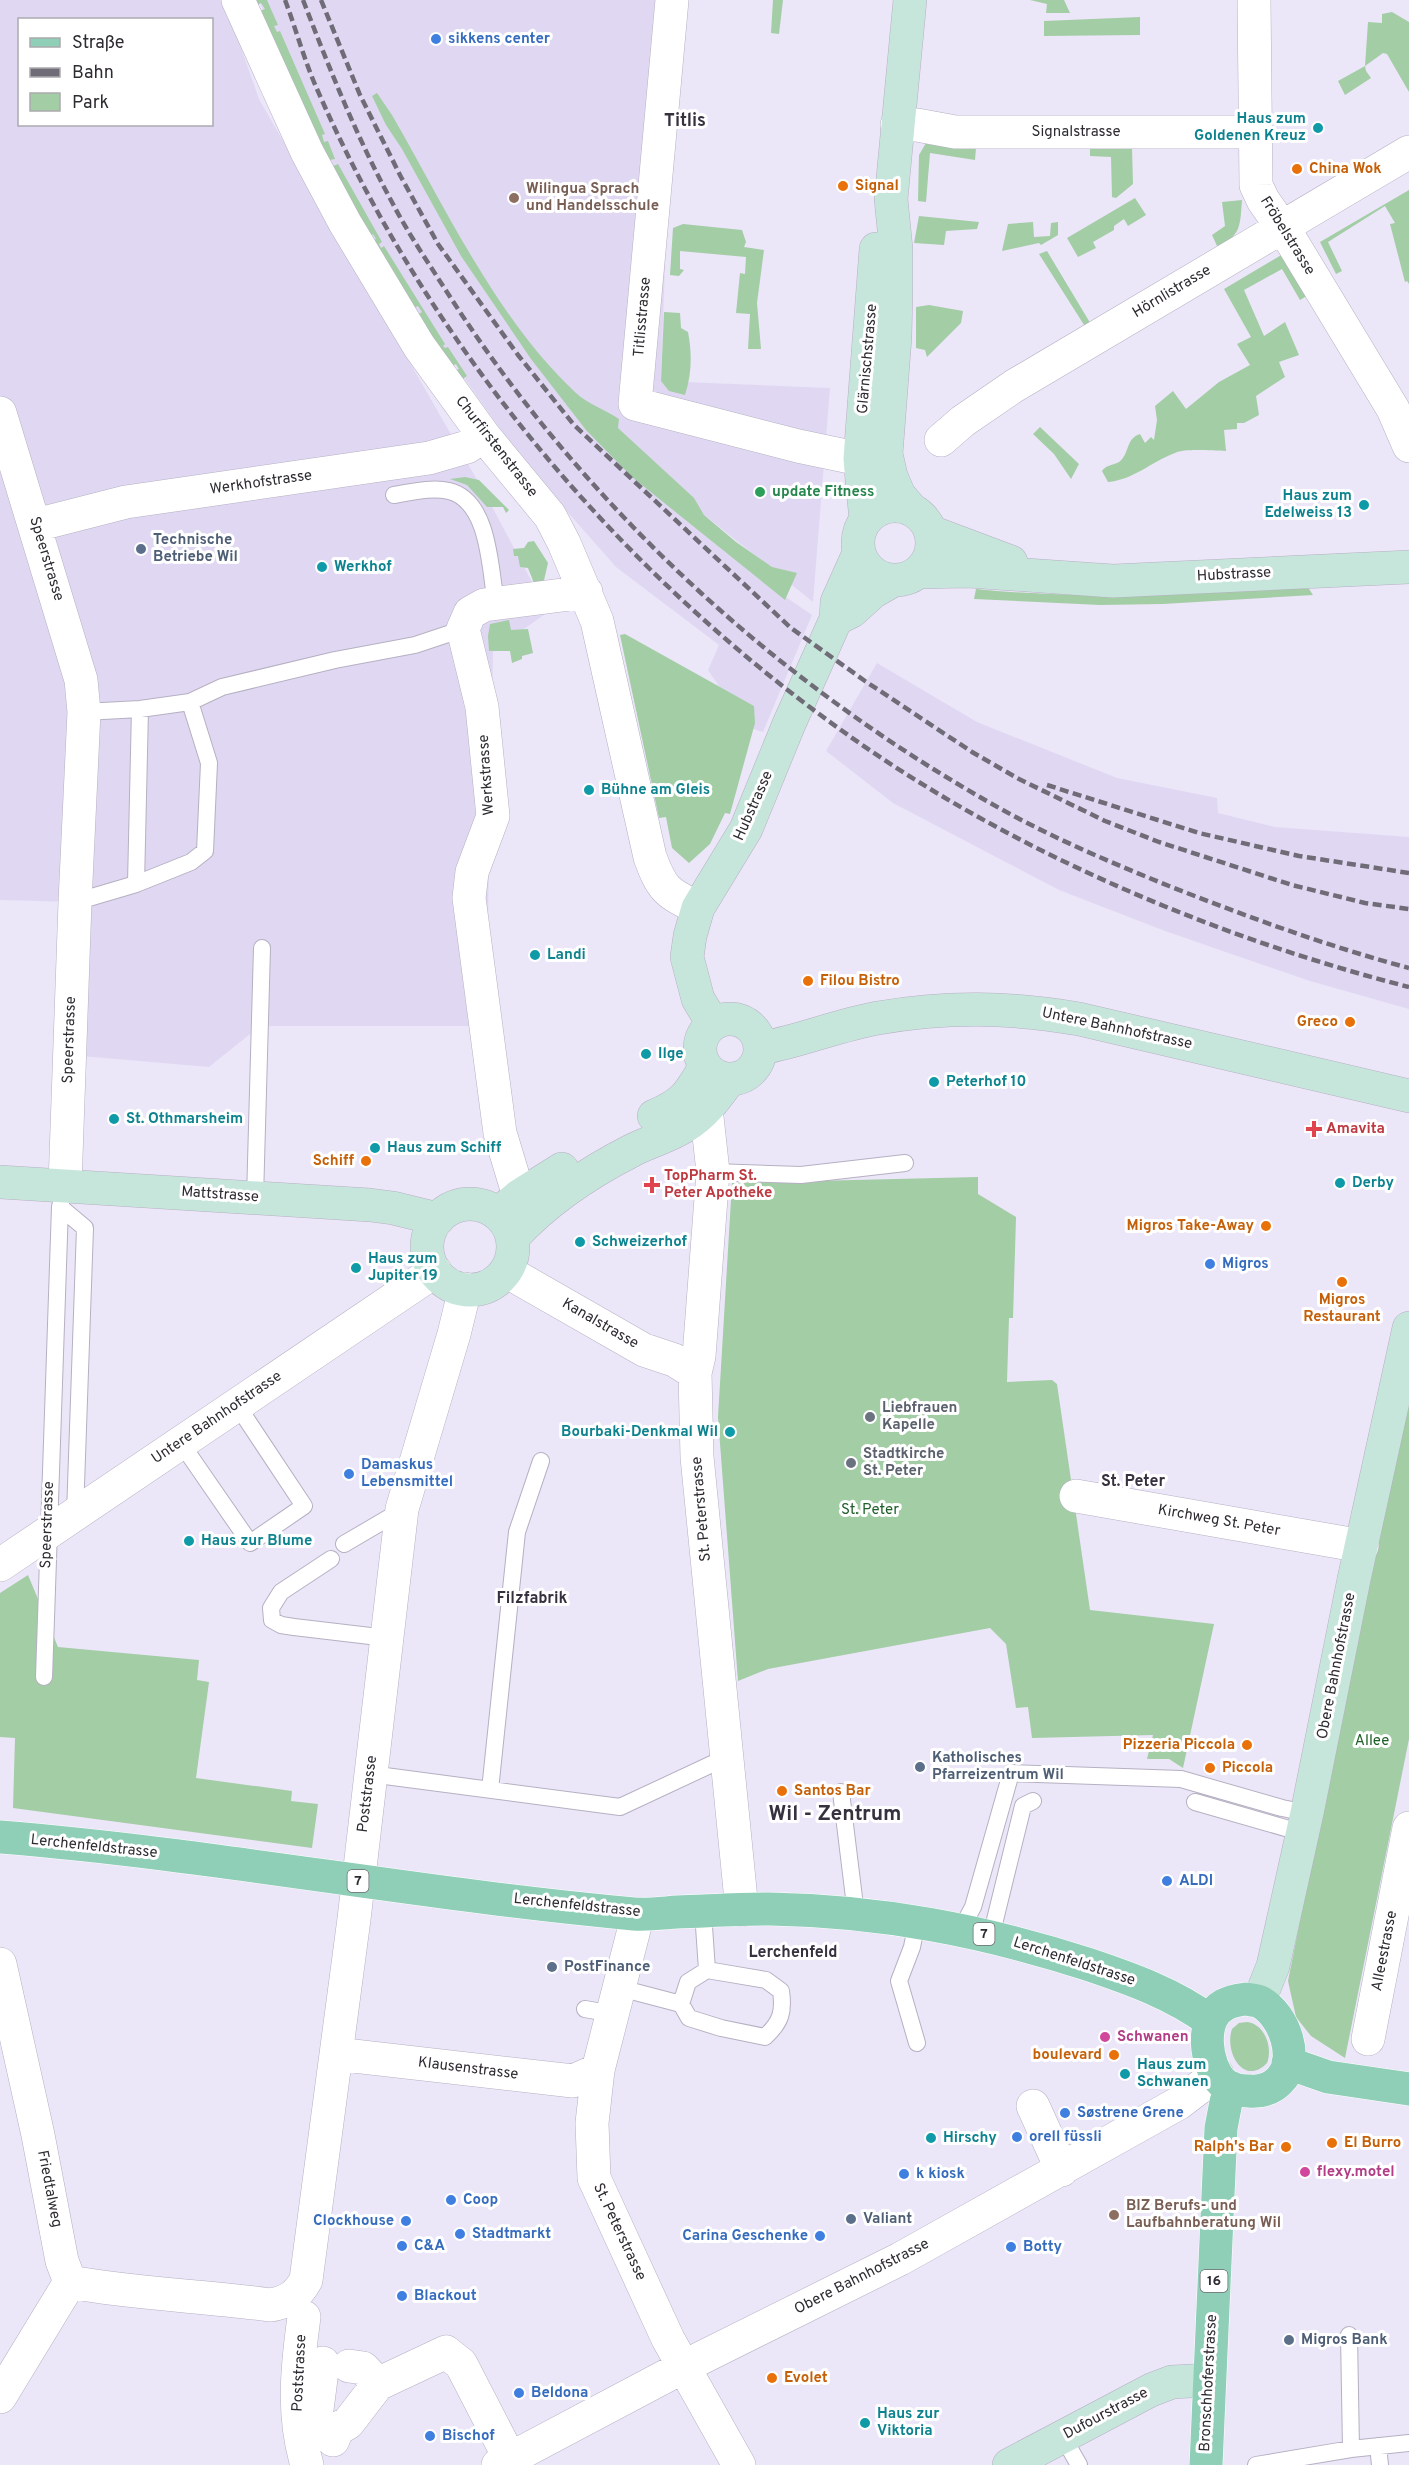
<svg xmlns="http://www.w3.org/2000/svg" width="1409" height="2465" font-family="Overpass,sans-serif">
  <rect width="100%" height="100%" fill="#ece6f9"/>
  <path fill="#e0d8f2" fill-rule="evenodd" d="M0,0H224L259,99L488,499L548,612L493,651L486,1026H260L209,1067L69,1055L75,902L0,900ZM20,20H212V124H20Z
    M259,0H674L661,381L830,388L813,602L702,513L777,591L812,615L763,732L747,727L708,670L719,645L616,567L525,464L402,290L368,232L299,102Z
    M877,663L977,722L1117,778L1217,798L1218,813L1275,827L1409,837V1009L1310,981L1165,931L1059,890L893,803L826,751Z"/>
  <path fill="#a3cda5" d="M255,0H267L278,25L274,26L277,32L280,31L325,134L322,135L324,142L328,141L335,159L329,160L260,11L265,9L261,3L257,5Z
    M773,0H783L779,34L771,33Z
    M1030,0H1064L1070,13H1046L1047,4Z
    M1392,12L1409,22V92L1387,54L1383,53L1365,66L1366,71L1371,78L1345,95L1338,81L1365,66L1368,22L1382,23V14Z
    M1140,17V35L1044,36V21Z
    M377,93L392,115C445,207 498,321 576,393C588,404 606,410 619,419L618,428L694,498L704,515L736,542L772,567L797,573L785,600L632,477L586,430L531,359L461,256L402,149L386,125L372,96Z
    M926,143L976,148L975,160L930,153L926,202L918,201L919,155Z
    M1090,148H1132L1133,184L1116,198L1112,197L1111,157L1090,156Z
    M338,164L382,242L379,244L381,248L384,246L445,344L443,346L445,348L448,347L467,376L461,380L454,371L459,369L456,364L452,366L417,315L422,312L418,306L412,309L372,241L376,239L373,234L369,237L331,167Z
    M1409,190V284L1407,281L1405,282L1390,224L1395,223L1385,206L1328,242L1342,271L1336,274L1320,242Z
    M1135,198L1146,215L1128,226L1124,219L1114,226V230L1093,242L1096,248L1078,257L1067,238Z
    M1242,200C1240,227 1241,234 1218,248L1212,235L1225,226L1222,202Z
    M919,216L979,222L977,229L946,231L944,245L914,243Z
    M1033,222L1034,237L1050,236L1051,223L1058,222V235L1041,245L1039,243L1002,251L1008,224Z
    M683,224L742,230L746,242L744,247L764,250L757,303L761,349H748L750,314L736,313L740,273L745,274L746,257L680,251V269L684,270L679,276L670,275L673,228Z
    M1047,251L1092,326L1086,328L1039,254Z
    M1283,254L1310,294L1300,300L1282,269L1244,290L1264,336L1285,322L1299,355L1279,362L1285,377L1256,396L1259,415L1244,423H1237V429L1224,430L1226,451C1213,451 1186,448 1175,453C1151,462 1133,480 1108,482L1102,471C1107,464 1112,466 1119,462C1130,454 1125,439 1140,434L1145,443L1151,437L1154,440L1157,420L1155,406L1173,391L1186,409L1219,382L1250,365L1237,344L1251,337L1224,289Z
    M929,305L963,311L961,323L927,357L925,350L916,348V307Z
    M664,312L680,313L681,328L688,332C692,353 692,374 685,395L669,391L661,381Z
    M1040,427L1079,464L1071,479L1054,454L1033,434Z
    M465,477L479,480L509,510L506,513L503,507H487L467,485L450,479Z
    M534,541L548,563L542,589L534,583L528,568L520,567L518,556H514L513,549L524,548L528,542Z
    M1303,586L1309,589L1313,595L1163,604L1100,605L974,599L976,589C1085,600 1193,593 1303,586Z
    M509,620L511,630L528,629L533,653L522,656V659L512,663L510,651H489L488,636L490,624Z
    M625,634L754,706L755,723L730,814L725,813L710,844L689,863L672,848L666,817L659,818L620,635Z
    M978,1177V1194L1016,1217L1013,1318H1009L1007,1382L1052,1380L1057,1384L1090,1610L1214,1624L1183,1768L1169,1759H1147L1153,1735L1032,1738L1028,1707L1016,1708L1006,1644L990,1628L768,1669L738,1681L718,1417L732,1183Z
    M1409,1376V1739L1345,2058L1311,2036L1296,2017L1288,1981Z
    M28,1575L58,1647L199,1660L197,1680L209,1682L196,1778L292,1791L291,1801L318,1804L312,1848L13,1808L15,1738L0,1737V1593Z
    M1247,2022C1265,2024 1273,2048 1267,2063C1244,2087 1224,2052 1232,2029L1239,2023Z"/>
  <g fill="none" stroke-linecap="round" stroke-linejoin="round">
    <g stroke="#b6b0c2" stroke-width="18">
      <path id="lane" d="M394,495C412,492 432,487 449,491C490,501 490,570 496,604
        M84,712L140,709L190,702L222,687L335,660L415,645L463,629
        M136,884L191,862L205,851L209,763L190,702
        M75,902L136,884L140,709
        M713,1172L801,1175L905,1163
        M255,1198L262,948
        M60,1207L85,1228L75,1514
        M181,1443L250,1543L304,1506L237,1405
        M344,1544L402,1510
        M331,1559L281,1592L271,1608L272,1620L281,1625L294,1627L387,1638
        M44,1677L60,1207L65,1185
        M370,1774L620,1807L727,1757
        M490,1790L517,1532L541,1461
        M841,1792L856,1914
        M1195,1802L1303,1833
        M703,1912L707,1970L688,1982L681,2004L689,2018L721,2028L765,2037C781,2022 784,2012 781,1991L766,1980L707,1970
        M917,1921L912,1947L899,1981L917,2043
        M961,1929L973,1907L1011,1773L1181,1779L1282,1808L1307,1813
        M991,1936L1023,1806L1033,1801
        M620,1988L681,2004
        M585,2009L613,2014
        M1349,2335L1351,2449
        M1063,2437L1079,2465
        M1378,2446L1380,2465
        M1256,2465L1351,2449L1409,2443"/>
    </g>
    <g stroke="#b6b0c2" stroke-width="34">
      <path id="street" d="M238,0L307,152L345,223L419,346L484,436L550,516L564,543L597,621L650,857C662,890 667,893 698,908
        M672,0L635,404L798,446L860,459
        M1254,0L1256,185L1263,200L1292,242L1393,409L1409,446
        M897,125H917L955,132H1255
        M0,413L81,680L84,712L75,902L65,1185
        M941,440L963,421L1014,386L1409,152
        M36,525L126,502L429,458L467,447L484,436
        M706,1108L713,1172L699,1356L695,1373L697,1457L742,1910
        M519,1196L500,1133L469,898L472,872L493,816L482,707L463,629L470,613L484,605L586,592
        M506,1271L644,1350L674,1360L695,1373
        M1076,1496L1362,1546
        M0,1565L435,1271
        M638,1914L598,2070L592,2123L594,2178L668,2339L739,2465
        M0,1964L38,2135L62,2261L70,2282
        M1368,2039L1409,1828
        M336,2054L573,2081L598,2070
        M1033,2106L1062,2170
        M70,2282C136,2294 204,2296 270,2305C287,2303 298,2295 306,2280L354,1919L402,1509L454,1334L465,1289
        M304,2317C297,2368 292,2415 307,2465
        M349,2366L363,2368L378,2384
        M0,2397L70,2282
        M315,2425L323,2363
        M333,2440L337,2429L348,2423L378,2384L446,2352L461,2364L510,2459
        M498,2465L683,2367L900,2259L1179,2103L1217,2074"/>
    </g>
    <g stroke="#b6b0c2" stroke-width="34">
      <path id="secondary" d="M910,0L891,199L896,249V291L895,337L886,454L891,476L899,495L911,509
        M858 543a37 37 0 1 1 74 0a37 37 0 1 1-74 0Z
        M866,520L860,459L876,249
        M931,532L1011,562
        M919,572L969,571L1113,581L1409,567
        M836,619L852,611L873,592L894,580
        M700 1049a30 30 0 1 1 60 0a30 30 0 1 1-60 0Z
        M713,1024L698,999L687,957L690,936L698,908L746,829L789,724L836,619L837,602L859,553
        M762,1048C801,1041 838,1025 878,1018C947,1006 1009,1007 1079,1019L1409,1096
        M654,1116C684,1104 689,1094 705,1067
        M0,1182L370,1205L393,1208L438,1219
        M427 1247a43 43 0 1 1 86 0a43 43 0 1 1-86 0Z
        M498,1214L519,1196L562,1169
        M513,1237C545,1202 588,1173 631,1151C648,1142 668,1137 685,1126C703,1116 717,1097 729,1080
        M1259,2001L1273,1966L1307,1813L1354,1579L1409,1328
        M1009,2465L1151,2390L1172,2382L1209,2380"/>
    </g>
    <g stroke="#fff" stroke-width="34">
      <path id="primary" d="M0,1837C212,1854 422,1895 634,1914C648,1915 663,1913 677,1912C708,1911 739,1909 770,1909C881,1911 981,1930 1087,1964C1129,1978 1174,1994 1210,2021
        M1246,1999C1250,2000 1256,2000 1260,2002C1284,2014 1301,2061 1279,2081C1271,2089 1260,2092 1249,2091C1240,2091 1230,2089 1223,2083C1205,2066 1199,2019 1224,2005C1231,2001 1238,2000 1246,1999Z
        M1288,2063L1328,2077L1409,2089
        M1206,2465L1221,2128L1226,2102L1232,2088"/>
    </g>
    <use href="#lane" stroke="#fff" stroke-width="16"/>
    <use href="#street" stroke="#fff" stroke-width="33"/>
    <use href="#secondary" stroke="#c7e6db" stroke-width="33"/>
    <use href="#primary" stroke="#8fceb7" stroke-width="33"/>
    <path stroke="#706c77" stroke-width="4.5" stroke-dasharray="9 4.5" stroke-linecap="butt" d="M285,0C296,29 304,60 317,89C428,344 615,568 841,730C1006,849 1213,937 1409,987
      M303,0C330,70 357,138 393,204C408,233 427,261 445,289C583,506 777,684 1001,809C1055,839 1112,863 1169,886C1248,917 1327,946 1409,968
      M321,0L360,95L401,177L438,244L518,355L574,425L791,628L865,681L972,752L1019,779L1105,821L1159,842L1292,885L1365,903L1409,909
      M1047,785L1199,833L1299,856L1409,873"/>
  </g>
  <g fill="#3f7fe0" stroke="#fff" stroke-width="2">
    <circle cx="436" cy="39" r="6"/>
    <circle cx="1210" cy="1264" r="6"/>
    <circle cx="349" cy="1474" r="6"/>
    <circle cx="1167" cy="1881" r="6"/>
    <circle cx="1065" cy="2113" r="6"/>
    <circle cx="1017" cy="2137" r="6"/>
    <circle cx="904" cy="2174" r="6"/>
    <circle cx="451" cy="2200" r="6"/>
    <circle cx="406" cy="2221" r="6"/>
    <circle cx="460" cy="2234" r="6"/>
    <circle cx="820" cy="2236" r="6"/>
    <circle cx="402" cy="2246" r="6"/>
    <circle cx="1011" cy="2247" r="6"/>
    <circle cx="402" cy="2296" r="6"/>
    <circle cx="519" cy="2393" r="6"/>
    <circle cx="430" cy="2436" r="6"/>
  </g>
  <g fill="#0f9aa8" stroke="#fff" stroke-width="2">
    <circle cx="1318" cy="128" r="6"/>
    <circle cx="1364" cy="505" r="6"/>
    <circle cx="322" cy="567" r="6"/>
    <circle cx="589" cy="790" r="6"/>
    <circle cx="535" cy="955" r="6"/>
    <circle cx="646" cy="1054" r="6"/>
    <circle cx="934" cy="1082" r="6"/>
    <circle cx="114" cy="1119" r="6"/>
    <circle cx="375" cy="1148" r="6"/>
    <circle cx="1340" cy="1183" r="6"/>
    <circle cx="580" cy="1242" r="6"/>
    <circle cx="356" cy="1268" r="6"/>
    <circle cx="730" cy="1432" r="6"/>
    <circle cx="189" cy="1541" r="6"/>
    <circle cx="1125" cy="2074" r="6"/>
    <circle cx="931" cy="2138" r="6"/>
    <circle cx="865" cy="2423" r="6"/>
  </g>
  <g fill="#e8710a" stroke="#fff" stroke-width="2">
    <circle cx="1297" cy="169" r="6"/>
    <circle cx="843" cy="186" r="6"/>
    <circle cx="808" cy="981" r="6"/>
    <circle cx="1350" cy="1022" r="6"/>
    <circle cx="366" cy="1161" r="6"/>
    <circle cx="1266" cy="1226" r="6"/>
    <circle cx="1342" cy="1282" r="6"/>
    <circle cx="1247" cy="1745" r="6"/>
    <circle cx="1210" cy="1768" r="6"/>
    <circle cx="782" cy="1791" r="6"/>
    <circle cx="1114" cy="2055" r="6"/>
    <circle cx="1332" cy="2143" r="6"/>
    <circle cx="1286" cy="2147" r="6"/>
    <circle cx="772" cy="2378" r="6"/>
  </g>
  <g fill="#8d6e63" stroke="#fff" stroke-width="2">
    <circle cx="514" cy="198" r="6"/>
    <circle cx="1114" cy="2215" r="6"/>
  </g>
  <circle fill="#2e9e5b" stroke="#fff" stroke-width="2" cx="760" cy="492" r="6"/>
  <g fill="#5c6f8a" stroke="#fff" stroke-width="2">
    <circle cx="141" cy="549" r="6"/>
    <circle cx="920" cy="1767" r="6"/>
    <circle cx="552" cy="1967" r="6"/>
    <circle cx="851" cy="2219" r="6"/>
    <circle cx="1289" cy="2340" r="6"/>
  </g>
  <g fill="#e0444e" stroke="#fff" stroke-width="2">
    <path d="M1311 1120h6v6h6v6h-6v6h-6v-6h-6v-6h6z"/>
    <path d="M649 1176h6v6h6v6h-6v6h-6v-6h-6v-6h6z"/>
  </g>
  <g fill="#6b7280" stroke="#fff" stroke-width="2">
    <circle cx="870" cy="1417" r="6"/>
    <circle cx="851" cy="1463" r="6"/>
  </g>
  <g fill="#d1479c" stroke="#fff" stroke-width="2">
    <circle cx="1105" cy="2037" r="6"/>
    <circle cx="1305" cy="2172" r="6"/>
  </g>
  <g text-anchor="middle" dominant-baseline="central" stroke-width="6" stroke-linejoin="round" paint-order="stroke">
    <g fill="#fff" stroke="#6d6b70" stroke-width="1.5">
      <rect x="347.5" y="1870" width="21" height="22" rx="4.5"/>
      <rect x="973.5" y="1923" width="21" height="22" rx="4.5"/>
      <rect x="1200.5" y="2270" width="27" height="22" rx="4.5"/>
    </g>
    <g font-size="14" font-weight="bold" fill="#2e2b32">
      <text x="358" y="1881">7</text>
      <text x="984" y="1934">7</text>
      <text x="1214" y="2281">16</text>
    </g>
    <g font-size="15" font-weight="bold" fill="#366cbe" stroke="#fff" text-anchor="start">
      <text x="448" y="39">sikkens center</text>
      <text x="1222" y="1264">Migros</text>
      <text x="361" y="1465">Damaskus<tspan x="361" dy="17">Lebensmittel</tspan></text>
      <text x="1179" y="1881">ALDI</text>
      <text x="1077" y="2113">Søstrene Grene</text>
      <text x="1029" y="2137">orell füssli</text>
      <text x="916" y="2174">k kiosk</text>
      <text x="463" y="2200">Coop</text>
      <text x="394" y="2221" text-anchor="end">Clockhouse</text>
      <text x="472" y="2234">Stadtmarkt</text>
      <text x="808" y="2236" text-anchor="end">Carina Geschenke</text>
      <text x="414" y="2246">C&amp;A</text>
      <text x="1023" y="2247">Botty</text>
      <text x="414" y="2296">Blackout</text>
      <text x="531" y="2393">Beldona</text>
      <text x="442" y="2436">Bischof</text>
    </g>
    <g font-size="15" font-weight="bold" fill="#0d838f" stroke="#fff" text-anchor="start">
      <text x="1306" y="119" text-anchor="end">Haus zum<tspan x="1306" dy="17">Goldenen Kreuz</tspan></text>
      <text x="1352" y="496" text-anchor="end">Haus zum<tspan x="1352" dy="17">Edelweiss 13</tspan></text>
      <text x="334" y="567">Werkhof</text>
      <text x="601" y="790">Bühne am Gleis</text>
      <text x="547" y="955">Landi</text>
      <text x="658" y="1054">Ilge</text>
      <text x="946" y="1082">Peterhof 10</text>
      <text x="126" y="1119">St. Othmarsheim</text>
      <text x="387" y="1148">Haus zum Schiff</text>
      <text x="1352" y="1183">Derby</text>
      <text x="592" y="1242">Schweizerhof</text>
      <text x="368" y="1259">Haus zum<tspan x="368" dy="17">Jupiter 19</tspan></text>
      <text x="718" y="1432" text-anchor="end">Bourbaki-Denkmal Wil</text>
      <text x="201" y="1541">Haus zur Blume</text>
      <text x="1137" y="2065">Haus zum<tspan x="1137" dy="17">Schwanen</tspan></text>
      <text x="943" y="2138">Hirschy</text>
      <text x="877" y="2414">Haus zur<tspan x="877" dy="17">Viktoria</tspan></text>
    </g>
    <g font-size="15" fill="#2e2b32" stroke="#fff">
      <text x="1076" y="132">Signalstrasse</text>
      <text transform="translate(1287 236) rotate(58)">Fröbelstrasse</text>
      <text transform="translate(1172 292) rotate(-31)">Hörnlistrasse</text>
      <text transform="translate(643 317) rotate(-85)">Titlisstrasse</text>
      <text transform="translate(868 359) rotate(-85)">Glärnischstrasse</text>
      <text transform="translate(496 447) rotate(52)">Churfirstenstrasse</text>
      <text transform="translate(261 483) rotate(-8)">Werkhofstrasse</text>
      <text transform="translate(46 559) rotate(73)">Speerstrasse</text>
      <text transform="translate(1234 575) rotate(-3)">Hubstrasse</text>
      <text transform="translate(487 775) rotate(-94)">Werkstrasse</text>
      <text transform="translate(754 806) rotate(-66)">Hubstrasse</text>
      <text transform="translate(1117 1029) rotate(12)">Untere Bahnhofstrasse</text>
      <text transform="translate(70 1040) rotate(-88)">Speerstrasse</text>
      <text transform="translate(220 1195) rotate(4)">Mattstrasse</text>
      <text transform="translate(600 1324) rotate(30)">Kanalstrasse</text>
      <text transform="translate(217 1418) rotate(-34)">Untere Bahnhofstrasse</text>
      <text transform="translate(702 1509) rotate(-95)">St. Peterstrasse</text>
      <text transform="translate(1219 1521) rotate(10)">Kirchweg St. Peter</text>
      <text transform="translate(48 1525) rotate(-88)">Speerstrasse</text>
      <text transform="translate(1337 1666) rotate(-79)">Obere Bahnhofstrasse</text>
      <text transform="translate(368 1794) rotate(-83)">Poststrasse</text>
      <text transform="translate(94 1847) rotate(6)">Lerchenfeldstrasse</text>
      <text transform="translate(577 1906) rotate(6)">Lerchenfeldstrasse</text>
      <text transform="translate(1385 1951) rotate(-79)">Alleestrasse</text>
      <text transform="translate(1074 1962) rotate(18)">Lerchenfeldstrasse</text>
      <text transform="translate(468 2069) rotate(7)">Klausenstrasse</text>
      <text transform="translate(49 2189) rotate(79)">Friedtalweg</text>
      <text transform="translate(619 2232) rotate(65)">St. Peterstrasse</text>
      <text transform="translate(862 2277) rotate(-27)">Obere Bahnhofstrasse</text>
      <text transform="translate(300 2373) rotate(-87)">Poststrasse</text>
      <text transform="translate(1209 2383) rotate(-87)">Bronschhoferstrasse</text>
      <text transform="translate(1106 2414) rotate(-28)">Dufourstrasse</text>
    </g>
    <g font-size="15" font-weight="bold" fill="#c56008" stroke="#fff" text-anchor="start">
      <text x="1309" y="169">China Wok</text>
      <text x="855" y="186">Signal</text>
      <text x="820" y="981">Filou Bistro</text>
      <text x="1338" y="1022" text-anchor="end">Greco</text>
      <text x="354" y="1161" text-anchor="end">Schiff</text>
      <text x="1254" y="1226" text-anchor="end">Migros Take-Away</text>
      <text x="1342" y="1300" text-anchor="middle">Migros<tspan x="1342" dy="17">Restaurant</tspan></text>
      <text x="1235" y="1745" text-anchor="end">Pizzeria Piccola</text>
      <text x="1222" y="1768">Piccola</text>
      <text x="794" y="1791">Santos Bar</text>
      <text x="1102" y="2055" text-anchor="end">boulevard</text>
      <text x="1344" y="2143">El Burro</text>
      <text x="1274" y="2147" text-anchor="end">Ralph's Bar</text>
      <text x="784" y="2378">Evolet</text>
    </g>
    <g font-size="15" font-weight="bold" fill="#785e54" stroke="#fff" text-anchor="start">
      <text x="526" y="189">Wilingua Sprach<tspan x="526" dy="17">und Handelsschule</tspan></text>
      <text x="1126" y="2206">BIZ Berufs- und<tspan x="1126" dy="17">Laufbahnberatung Wil</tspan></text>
    </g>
    <g font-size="15" font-weight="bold" fill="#27864d" stroke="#fff" text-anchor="start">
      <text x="772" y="492">update Fitness</text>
    </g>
    <g font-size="15" font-weight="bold" fill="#4e5e75" stroke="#fff" text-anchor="start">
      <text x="153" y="540">Technische<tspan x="153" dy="17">Betriebe Wil</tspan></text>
      <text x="932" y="1758">Katholisches<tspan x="932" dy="17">Pfarreizentrum Wil</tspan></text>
      <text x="564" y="1967">PostFinance</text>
      <text x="863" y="2219">Valiant</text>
      <text x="1301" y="2340">Migros Bank</text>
    </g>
    <g font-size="15" font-weight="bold" fill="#be3a42" stroke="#fff" text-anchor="start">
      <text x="1326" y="1129">Amavita</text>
      <text x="664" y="1176">TopPharm St.<tspan x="664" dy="17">Peter Apotheke</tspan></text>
    </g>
    <g font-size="15" font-weight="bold" fill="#5b616d" stroke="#fff" text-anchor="start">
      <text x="882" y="1408">Liebfrauen<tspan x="882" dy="17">Kapelle</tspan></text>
      <text x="863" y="1454">Stadtkirche<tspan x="863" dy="17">St. Peter</tspan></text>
    </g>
    <g font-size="15" fill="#1f6029" stroke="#fff">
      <text x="870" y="1510">St. Peter</text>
      <text x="1372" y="1741">Allee</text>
    </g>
    <g font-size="15" font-weight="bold" fill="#b23c85" stroke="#fff" text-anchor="start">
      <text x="1117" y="2037">Schwanen</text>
      <text x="1317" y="2172">flexy.motel</text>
    </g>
    <g font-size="16" font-weight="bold" fill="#36313f" stroke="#fff">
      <text x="1133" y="1482">St. Peter</text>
      <text x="532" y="1599">Filzfabrik</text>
      <text x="793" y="1953">Lerchenfeld</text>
    </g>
    <g font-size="18" font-weight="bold" fill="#36313f" stroke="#fff">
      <text x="685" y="121">Titlis</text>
    </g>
    <g font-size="21" font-weight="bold" fill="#36313f" stroke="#fff">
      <text x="835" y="1814">Wil - Zentrum</text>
    </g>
  </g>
  <rect x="18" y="18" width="195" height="108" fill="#ffffff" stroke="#abaaad" stroke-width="1.5"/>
  <rect x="30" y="38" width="30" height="9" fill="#8fceb7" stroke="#abaaad" stroke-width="1.5"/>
  <text x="72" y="48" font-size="18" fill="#2e2b32">Straße</text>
  <rect x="30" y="68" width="30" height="9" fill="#706c77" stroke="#abaaad" stroke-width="1.5"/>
  <text x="72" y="78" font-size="18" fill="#2e2b32">Bahn</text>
  <rect x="30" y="93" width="30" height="18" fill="#a3cda5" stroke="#abaaad" stroke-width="1.5"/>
  <text x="72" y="108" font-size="18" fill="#2e2b32">Park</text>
</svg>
